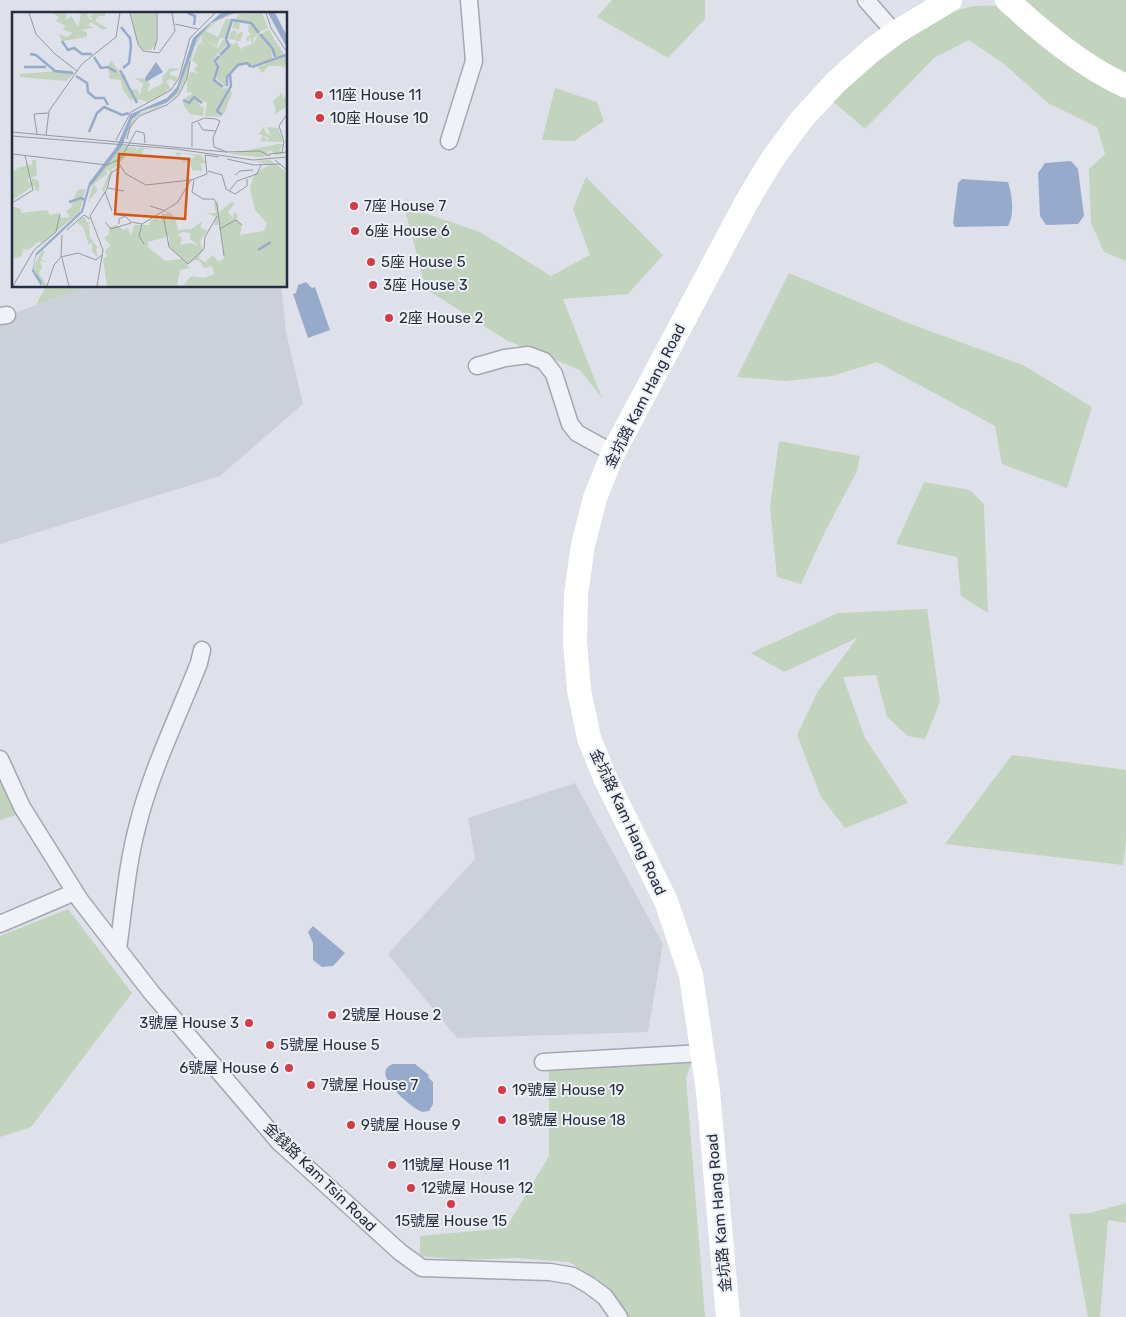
<svg xmlns="http://www.w3.org/2000/svg" width="1126" height="1317" font-family="Rubik,'Noto Sans SC',sans-serif">
  <rect width="100%" height="100%" fill="#dee1e9"/>
  <path fill="#ccd0db" d="M89,286H281L286,332L303,404L220,476L0,544V318Z
    M575,783L663,944L648,1032L457,1038L388,954L475,859L468,818Z"/>
  <path fill="#c2d3be" d="M612,0H705V19L668,58L597,17Z
    M1012,0H1126V261L1104,252L1091,223L1089,169L1105,154L1097,127L1048,103L1004,64L969,40L934,58L865,129L830,99L938,15L974,6L1012,5Z
    M555,88L597,102L604,121L574,141L542,140Z
    M586,177L663,255L628,294L563,299L602,398L580,370L508,341L426,289L404,206L480,232L551,276L590,255L573,209Z
    M789,273L908,323L1023,365L1092,407L1067,488L1002,464L995,426L877,362L832,376L785,381L737,377Z
    M46,286H89L36,305Z
    M779,441L860,456L857,471L824,534L801,584L777,577L770,507Z
    M924,482L970,490L984,504L988,613L961,596L957,557L896,544Z
    M927,609L940,702L925,739L908,736L887,717L876,675L843,677L865,738L908,803L845,828L821,797L797,735L818,691L857,638L784,672L751,653L838,613Z
    M1012,755L1126,770V839L1123,865L945,844Z
    M0,760L25,812L0,820Z
    M68,909L132,993L31,1127L0,1137V936Z
    M692,1061L686,1078L705,1317H628L597,1279L569,1262L517,1258L463,1260L420,1256V1236L506,1228L549,1156V1066Z
    M1126,1203V1223L1108,1220L1100,1317H1088L1069,1214L1090,1213Z"/>
  <path fill="#96abcb" d="M1071,161L1078,169L1084,216L1078,224L1046,225L1040,216L1038,173L1045,163Z
    M962,179L1008,182C1012,194 1015,215 1008,226L955,227L953,223L958,183Z
    M306,282L312,288L315,287L330,330L308,338L293,294L296,293L298,285Z
    M313,926L345,953L333,966L322,967L313,960V943L308,932Z
    M393,1064H415L429,1075L428,1077L433,1082V1104L429,1111L422,1112L418,1110C408,1104 369,1073 393,1064Z"/>
  <g fill="none" stroke-linecap="round" stroke-linejoin="round">
    <g stroke="#a3a7b3" stroke-width="19">
      <path id="street" d="M866,0L895,33
        M449,141L474,61L469,0
        M0,316L7,315
        M477,366L505,358L528,355L544,361L554,374L570,424L577,433L613,453
        M0,759L22,807L80,900L151,992L279,1142L400,1252L422,1268L550,1272L573,1276L589,1285L605,1297L619,1317
        M0,924L75,892
        M118,949C124,907 127,864 138,824C151,771 179,714 199,663L202,650
        M543,1062L702,1053"/>
    </g>
    <use href="#street" stroke="#f1f2f7" stroke-width="16"/>
    <path stroke="#fff" stroke-width="24" d="M1007,0C1041,31 1083,67 1126,86
      M728,1317L708,1091L691,975L666,901L606,780L589,738L579,690L575,642L576,594L583,545L595,498L613,453L746,203L771,161L801,120L835,83L872,50L895,33L950,0"/>
  </g>
  <g fill="#d63a43" stroke="#edf0f6" stroke-width="2">
    <circle cx="319" cy="95" r="5"/>
    <circle cx="320" cy="118" r="5"/>
    <circle cx="354" cy="206" r="5"/>
    <circle cx="355" cy="231" r="5"/>
    <circle cx="371" cy="262" r="5"/>
    <circle cx="373" cy="285" r="5"/>
    <circle cx="389" cy="318" r="5"/>
    <circle cx="332" cy="1015" r="5"/>
    <circle cx="249" cy="1023" r="5"/>
    <circle cx="270" cy="1045" r="5"/>
    <circle cx="289" cy="1068" r="5"/>
    <circle cx="311" cy="1085" r="5"/>
    <circle cx="502" cy="1090" r="5"/>
    <circle cx="502" cy="1120" r="5"/>
    <circle cx="351" cy="1125" r="5"/>
    <circle cx="392" cy="1165" r="5"/>
    <circle cx="411" cy="1188" r="5"/>
    <circle cx="451" cy="1204" r="5"/>
  </g>
  <g text-anchor="middle" dominant-baseline="central" stroke-width="4" stroke-linejoin="round" paint-order="stroke">
    <g font-size="15" fill="#262d40" stroke="#edf0f6" text-anchor="start">
      <text x="329" y="95">11座 House 11</text>
      <text x="330" y="118">10座 House 10</text>
      <text x="364" y="206">7座 House 7</text>
      <text x="365" y="231">6座 House 6</text>
      <text x="381" y="262">5座 House 5</text>
      <text x="383" y="285">3座 House 3</text>
      <text x="399" y="318">2座 House 2</text>
      <text x="342" y="1015">2號屋 House 2</text>
      <text x="239" y="1023" text-anchor="end">3號屋 House 3</text>
      <text x="280" y="1045">5號屋 House 5</text>
      <text x="279" y="1068" text-anchor="end">6號屋 House 6</text>
      <text x="321" y="1085">7號屋 House 7</text>
      <text x="512" y="1090">19號屋 House 19</text>
      <text x="512" y="1120">18號屋 House 18</text>
      <text x="361" y="1125">9號屋 House 9</text>
      <text x="402" y="1165">11號屋 House 11</text>
      <text x="421" y="1188">12號屋 House 12</text>
      <text x="451" y="1221" text-anchor="middle">15號屋 House 15</text>
    </g>
    <g font-size="15" fill="#262d40" stroke="#edf0f6">
      <text transform="translate(645 396) rotate(-63)">金坑路 Kam Hang Road</text>
      <text transform="translate(628 822) rotate(65)">金坑路 Kam Hang Road</text>
      <text transform="translate(320 1177) rotate(44)">金錢路 Kam Tsin Road</text>
      <text transform="translate(719 1213) rotate(-95)">金坑路 Kam Hang Road</text>
    </g>
  </g>
  <g transform="translate(12 12)">
    <rect width="275" height="275" fill="#dee1e9"/>
    <path d="M41,1H55L54,8L59,4L66,15L69,3L65,1H78L75,3L78,8L81,7L77,4L81,3L79,1H93V4H87L83,9L95,16L91,18L79,10L76,14L82,15L70,18L75,20V25L50,29L47,22L55,25L61,21L51,18L54,14L44,9L47,5ZM119,1H144V32L139,38H131L125,30ZM219,1H224L205,9L194,19L206,25L214,7H219L214,27L208,26L205,34L194,28L206,36L211,28L217,30L202,46H205L202,50L205,56L204,65L207,56L205,46L219,31L223,33L224,28L216,27L220,18L225,19L223,27L226,21L231,20L228,29H224L231,41L229,36L240,32L238,25L236,30L234,26L239,22L236,20L237,12L247,21L241,27L242,31L246,22L261,37L262,45L259,41L261,47L249,53L239,55L235,50L225,53L217,60L214,66V75L203,65L202,69L211,77L215,75L217,66L214,82L217,76L220,81L212,102L205,101L209,105L193,104L195,91L181,84L177,91L172,87L181,81L175,80V72L178,60L186,61L182,58L186,53L180,48L186,33L189,30L193,34L189,28L191,22L182,36L175,67L164,85L148,95L126,103L113,128L116,114L124,103L154,91L165,81L182,33L190,21L204,7ZM239,1L236,3L250,1L256,16L247,20L240,11L229,9H224L228,12L227,18L220,16L225,4L230,6L225,2ZM257,17L262,27L273,43L264,45L262,36L248,23ZM274,44L275,51L271,57L270,54H257L250,61L246,55ZM99,48L109,63H113L118,78L125,77L128,83L131,72L123,66L133,67L138,72L135,80L151,71L150,65L158,56L168,57L158,60V63L166,65L163,70L159,67L154,69L159,77L156,79L152,75L155,80L135,90L128,87L124,89L122,80L120,90L111,78L109,68L98,67L96,54ZM59,58L63,61L54,69L8,65V62ZM270,81L272,86L275,82V94L262,103L264,97L261,89ZM181,86L188,89L186,91L190,96L192,94L191,104L178,102L172,94L171,89L176,92ZM252,114L253,120L259,124L255,115L266,116L271,130L248,129L251,124L255,128L257,126L247,122ZM266,132H271L267,139L273,142L263,143L259,138L254,140L257,144L247,145L217,142ZM110,134L125,136L124,140L127,135L146,138L132,137L130,142L114,144L108,151L111,158L105,150L106,154L99,157L101,159L92,180L90,178L98,159L94,157L95,162L82,172L86,178L76,190L82,168ZM163,140L189,143L194,151L186,152L189,153L190,159L180,158L178,149L171,150V146L178,148L184,144L170,141L166,145ZM20,148H24L25,163L15,168L18,171L21,166L27,169V178L24,179L22,173L0,189V161L7,155L20,153ZM258,148L275,160V274H95L91,247L95,244L93,238L99,234L92,226L97,222V215L105,213L111,218L116,216L119,224L122,213H138V209L146,204L147,208L150,207L156,199L163,205L166,218L179,217L191,209L188,215L195,219L188,230L191,238L186,246L196,252L194,249L201,243L207,250L212,246L208,213H202L204,205L195,201H204L202,192L206,188L207,200L220,190L223,191L216,200L221,206L222,199L226,204L224,207L230,213L228,223L252,219L255,211L243,198L238,177L242,162L257,153L243,149ZM170,220L178,221V227L187,234L178,231L168,233L170,226L166,223ZM157,224V234L169,247L153,249L136,235V230ZM182,248L188,249L192,256L200,254L202,262L192,266L179,264L171,274L165,273L168,258L178,256L175,253ZM74,177L67,201L30,231L26,230L16,238L11,237L10,244L0,248V194L9,197V201L35,198L38,203L47,201L49,206L58,205L54,199L59,196L65,178ZM69,205H73L74,210H79L74,214L77,213L78,225L85,235L88,234L84,237L86,246L80,239V245V230L77,233L71,215L65,211ZM30,238L33,240L29,247L34,250L28,249L30,255L27,261L35,274H31L21,256Z" fill="#c2d3be" fill-rule="evenodd"/>
    <path d="M209,1H220L199,11L185,27L165,81L154,91L130,99L120,107L110,134L78,175L71,200L24,244L21,257L30,270L29,274L20,259L24,241L69,199L77,171L105,134L119,102L155,86L165,75L181,26ZM256,1H263L275,24V36ZM144,50L151,60L134,70L133,66Z" fill="#96abcb"/>
    <path fill="none" stroke="#96abcb" stroke-width="2.5" d="M176,1L183,4L182,13M109,15L118,26L119,34L117,51L111,56M248,22L261,37L263,45M50,29L56,38L62,36L70,42H80M18,42L24,43L43,59L61,61M208,43L217,34L214,27L220,8L239,11L247,21M207,44L203,49L206,55L202,68L211,75M82,45L89,56L96,55L104,60M12,55H34M240,55L274,43M108,58L125,91M64,64L75,71L76,80L83,86H92L96,93M215,74V65L226,53L235,51L239,55M171,88L177,91L182,85L190,91M210,103L205,99L219,74L218,62M77,120L85,101L92,95L110,103L117,101M57,190L69,186L73,188M246,238L259,230"/>
    <path fill="none" stroke="#9499a5" stroke-width="1" d="M17,1L24,22L43,42L65,59M118,1L126,32L131,39L147,41L163,19L160,1M254,1L259,16L275,40M163,12L186,17M142,38L145,28V1M186,110L191,118L204,119M0,120L214,140L248,139L258,144M25,122L22,102L36,101M34,123L37,99L70,52L104,25L108,1M0,124L164,137L241,148L275,145M115,127L118,115L127,104L155,93L166,84L175,67L178,49M104,128L119,100L159,78L167,66L178,26L203,1M180,135V111L193,106L204,107L208,109L201,126L202,135L215,140M270,140L272,130L267,114L275,102M0,142L95,153L109,146L124,119L132,121L133,131M257,142L275,140M215,147L242,153L268,152M263,148L275,158M105,149L114,162L134,173L179,168M196,159L210,163L214,177L223,182L235,174V167M223,163L228,159L241,158M182,168L180,180L191,187H202L205,193L212,244M96,176L112,179M218,178L225,169L245,162L249,153M93,180L100,199M0,191L21,178L13,144M138,194L154,199M151,202L157,235L176,252L192,237L193,225L205,204M93,210L99,217L119,211M107,212V207L113,204L119,210L130,212M207,217L224,208L230,213M55,218L72,203L78,207M50,223L49,245L66,241L84,248L90,243M132,232L127,224L130,212L165,191L179,168L195,162L193,143L207,145M50,246L57,274M1,274L22,238L44,220L48,202M35,274L42,253L49,245M85,274L91,238L78,204L95,177L99,161L108,155"/>
    <path fill="#d55511" fill-opacity="0.15" stroke="#d55511" stroke-width="2.5" d="M107,142L177,147L173,207L103,202Z"/>
    <rect width="275" height="275" fill="none" stroke="#262d40" stroke-width="2.5"/>
  </g>
</svg>
